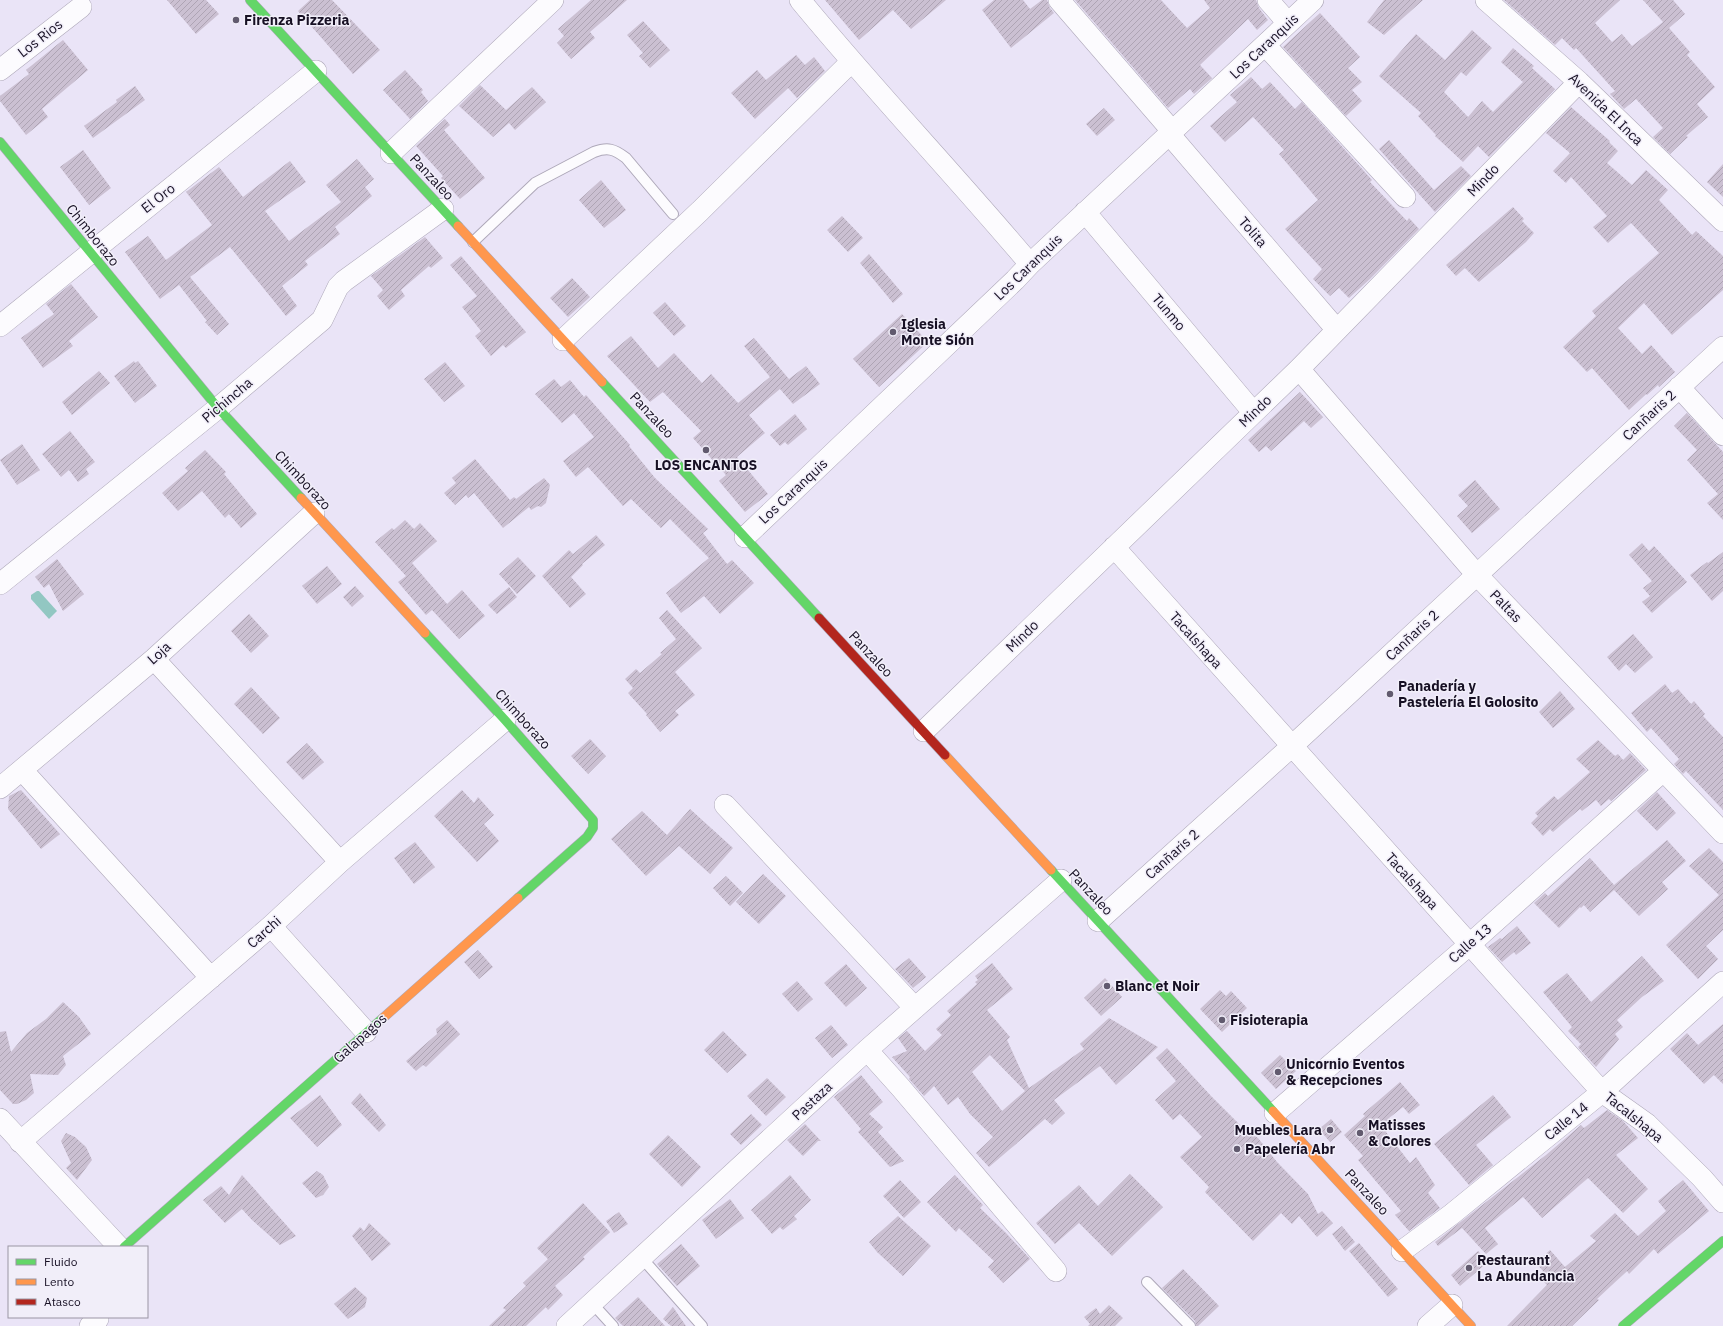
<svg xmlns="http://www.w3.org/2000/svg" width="1723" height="1326" font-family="'IBM Plex Sans',sans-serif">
  <defs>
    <pattern id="building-hatch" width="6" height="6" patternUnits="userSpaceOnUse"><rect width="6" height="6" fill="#cbc0d2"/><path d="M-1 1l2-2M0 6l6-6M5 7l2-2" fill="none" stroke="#aea4b4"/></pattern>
  </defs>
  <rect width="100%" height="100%" fill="#eae4f7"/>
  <path fill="#92c7c2" d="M37,591H39L57,611L49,619L31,599V595Z"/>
  <path fill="url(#building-hatch)" fill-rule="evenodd" d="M167,0H206L219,14L196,34Z
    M310,0H332L380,50L353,74L298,11Z
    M591,0H627L590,32L595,38L571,59L557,43L564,36L558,29Z
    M825,0H946L911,29L893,10L859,40Z
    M994,0H1023L1030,9L1042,0H1047L1050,8L1054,13L1011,48L982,10Z
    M1075,0H1161L1187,28L1210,8L1204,0H1256L1259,8L1268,20L1257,30L1248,19L1200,65L1212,78L1194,94L1190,89L1168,108Z
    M1384,0H1423L1384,35L1367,22Z
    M1504,0H1620L1595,23L1612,42L1622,34L1632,46L1663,22L1643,0H1673L1685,14L1669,28L1690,52L1687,55L1715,87L1697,104L1708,117L1686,136L1688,137L1670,154L1653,137L1663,128L1636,99L1624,109L1610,94L1615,91L1576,48L1574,50L1562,38L1555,45Z
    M1320,13L1360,57L1348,68L1362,82L1352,90L1362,101L1346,116L1283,47Z
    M643,21L670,50L650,68L639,56L643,53L627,35Z
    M1472,30L1492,48L1466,76L1461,72L1444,92L1468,117L1482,101L1493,112L1523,82L1501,62L1513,48L1534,66L1532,68L1555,89L1489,157L1478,146L1463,162L1435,136L1436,135L1418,116L1421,113L1379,76L1416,34L1445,60Z
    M63,40L88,70L42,109L48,117L26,135L0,101V96L29,74L26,70Z
    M796,55L805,65L814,57L825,71L797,98L788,88L755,119L731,93L757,70L766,80Z
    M405,70L423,90L421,92L428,101L410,119L383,90Z
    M1251,77L1262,89L1270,82L1295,109L1302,102L1372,180L1370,182L1407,221L1409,218L1419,229L1370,279L1349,298L1339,288L1330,296L1313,279L1322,269L1285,229L1318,200L1279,154L1284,150L1253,117L1225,142L1210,126L1237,102L1230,95Z
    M480,85L506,110L532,87L546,102L515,130L509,123L493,137L459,106Z
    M135,86L145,100L93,138L84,126L117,102L116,100Z
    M1571,107L1610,141L1609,142L1618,151L1607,163L1632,185L1646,170L1668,190L1659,200L1692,235L1696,231L1723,256V290L1672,335L1644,303L1618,328L1642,354L1651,345L1675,372L1659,387L1658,385L1647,395L1646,394L1629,410L1592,368L1587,372L1563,347L1596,316L1592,311L1659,253L1631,223L1608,243L1593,227L1607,216L1571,177L1566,183L1553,171L1570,153L1546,133Z
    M1104,108L1115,120L1097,136L1086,124Z
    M445,119L450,125L444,130L485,178L460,199L441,178L443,176L416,146Z
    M1389,140L1434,190L1461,166L1471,176L1435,212L1379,149Z
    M83,150L111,188L89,205L60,167Z
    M357,159L374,179L365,187L372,196L335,227L340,234L305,261L308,265L282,286L297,306L286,316L230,247L190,277L229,324L217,335L205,322L207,321L179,285L160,299L125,252L148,236L166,260L212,225L186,192L219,167L243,197L290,161L306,182L265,211L289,241L341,202L326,185Z
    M1723,164V197L1707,182Z
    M601,180L626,210L604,228L579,200Z
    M1513,207L1524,219L1522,221L1534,233L1526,242L1479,282L1465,268L1456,276L1446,265Z
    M842,216L863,238L848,252L827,230Z
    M425,237L443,258L431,268L429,266L401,290L405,296L389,310L377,296L383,290L371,276Z
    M869,254L903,294L893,303L860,263Z
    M461,256L526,332L506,348L503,345L491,356L475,336L481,331L462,307L477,296L450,265Z
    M572,278L590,297L568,317L550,298Z
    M71,284L98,317L69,341L73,346L43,368L21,338L54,314L46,304Z
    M665,302L686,326L674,336L653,313Z
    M902,314L928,342L879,387L853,359Z
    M631,336L658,368L674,353L702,383L711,374L738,403L770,377L744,346L754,338L789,379L806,366L820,384L793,404L780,389L749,415L765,433L737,457L768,494L745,512L719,481L726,475L693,438L701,431L663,392L650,402L607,356Z
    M134,361L135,363L138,361L157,386L135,403L114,376Z
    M445,362L465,386L444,402L424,379Z
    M99,371L110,383L72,415L62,402Z
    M554,379L561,387L570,380L584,397L586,395L630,445L629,446L655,478L708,529L703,533L727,564L732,560L754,583L720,614L704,596L681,613L666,593L709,558L670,519L661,528L631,499L623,506L588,467L576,477L563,461L594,437L574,413L562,423L535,394Z
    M1300,392L1323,417L1311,428L1304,421L1271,451L1266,446L1259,452L1248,440Z
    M1687,413L1723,452V520L1707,503L1718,494L1687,460L1697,450L1674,426Z
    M795,414L807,429L788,445L785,442L780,446L770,435Z
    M70,431L95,462L86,469L89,474L78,482L69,470L61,477L42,454Z
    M22,444L40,470L17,485L0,460Z
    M205,450L226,472L224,474L257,514L241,528L229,514L225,518L202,491L178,511L162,493L188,471L185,468Z
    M475,459L510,500L514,497L516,499L544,478L550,485L546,503L541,507L538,506L531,510L529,507L503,528L474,493L468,498L466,495L455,505L444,493L456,483L452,478Z
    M1475,480L1500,509L1472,533L1457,516L1468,506L1458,495Z
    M405,520L414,529L420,523L437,541L412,563L447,604L462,590L485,616L459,639L432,610L426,615L398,582L406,576L375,542L392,528L394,530Z
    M596,535L605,545L582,564L583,565L571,577L586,594L570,608L542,576L569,550L573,554Z
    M1642,543L1649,551L1654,546L1687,582L1652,613L1642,602L1650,596L1643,588L1652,581L1629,555Z
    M1723,552V591L1712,601L1690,575L1707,562L1708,563Z
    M518,557L536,576L517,594L499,574Z
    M57,559L84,594L63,611L49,584L44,588L35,577Z
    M327,566L342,584L317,604L302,586Z
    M355,586L364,596L352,607L343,597Z
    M509,587L517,597L497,614L488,605Z
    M667,610L702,648L675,672L695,695L675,711L679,715L660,732L646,715L647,714L628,693L633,688L625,679L636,669L640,673L662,654L660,653L676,639L659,618Z
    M249,614L269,636L251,653L231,631Z
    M1633,634L1653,657L1635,673L1626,664L1619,671L1607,657Z
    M1665,684L1672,693L1678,689L1691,704L1694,701L1705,714L1703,716L1723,737V810L1686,771L1683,774L1674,764L1679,759L1651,728L1647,732L1631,713Z
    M251,687L280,718L263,734L234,704Z
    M1560,691L1575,709L1553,728L1539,712Z
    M590,739L606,756L588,774L571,756Z
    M1598,740L1615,756L1618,754L1623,760L1630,753L1646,770L1611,801L1609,799L1601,806L1596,800L1582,811L1580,809L1553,832L1550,829L1543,836L1531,823L1538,816L1535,813L1554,796L1558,800L1590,772L1576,759Z
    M307,743L324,762L303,780L286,762Z
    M21,790L60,834L41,849L8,809L9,796Z
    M462,790L474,803L478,797L494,815L484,824L499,841L477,862L434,816Z
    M1657,792L1676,813L1657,831L1637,811Z
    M690,809L733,848L710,874L679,846L646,876L611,839L642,811L667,835Z
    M1667,840L1686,861L1662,882L1668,889L1639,916L1614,890L1590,912L1584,905L1581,908L1580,907L1559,928L1534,903L1545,893L1548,896L1590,858L1614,885Z
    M415,842L435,867L414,884L394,858Z
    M1709,848L1723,862V930L1706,946L1718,959L1698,979L1666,945L1719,895L1689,866Z
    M763,874L786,896L759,924L736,902Z
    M726,876L743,893L730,906L713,888Z
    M1517,926L1531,943L1516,955L1514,952L1502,962L1488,947L1500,938L1502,939Z
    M478,950L493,967L479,979L464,962Z
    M1642,956L1664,981L1642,997L1617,1020L1623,1027L1615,1034L1619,1039L1596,1067L1578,1047L1581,1044L1568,1031L1572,1027L1543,992L1567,973L1591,1002Z
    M909,958L926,977L913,988L895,969Z
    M992,963L1013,989L987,1010L1010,1037L1007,1040L1029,1088L1084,1049L1080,1044L1109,1018L1158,1047L1116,1085L1100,1066L1054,1100L1065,1113L1052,1125L1045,1119L989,1167L976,1153L993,1137L970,1114L958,1097L948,1105L934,1086L924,1096L909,1079L910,1077L892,1057L907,1051L898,1038L907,1031L925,1051L942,1035L936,1029L951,1015L947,1011L977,984L975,982L978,980L975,976ZM990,1055L1025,1091L1002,1111L972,1072Z
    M846,964L867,988L846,1007L824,983Z
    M1105,978L1122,997L1101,1016L1084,998Z
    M797,981L813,999L798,1012L782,994Z
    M1220,990L1226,996L1231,991L1247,1008L1222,1032L1200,1009Z
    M63,1002L79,1017L91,1034L63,1056L66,1065L58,1075L30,1074L34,1093L26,1100L17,1104H13L0,1090V1032L6,1031L11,1052L27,1033L46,1019Z
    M447,1020L460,1034L426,1067L423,1065L416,1071L406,1061L437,1034L436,1029Z
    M1723,1024V1084L1714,1075L1704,1084L1670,1049L1687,1033L1698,1045Z
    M831,1025L848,1045L832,1058L815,1038Z
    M723,1031L747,1055L727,1073L704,1050Z
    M1167,1048L1211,1096L1246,1131L1258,1138L1277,1162L1308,1194L1318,1214L1322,1211L1333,1223L1317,1237L1299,1216L1292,1224L1281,1213L1253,1241L1205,1192L1209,1187L1180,1157L1202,1137L1180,1114L1173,1120L1155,1100L1176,1081L1156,1058Z
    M1280,1055L1296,1071L1276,1089L1261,1073Z
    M861,1075L883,1102L869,1114L883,1127L878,1132L904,1161L890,1167L858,1132L861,1129L834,1097Z
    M767,1078L786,1097L766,1116L747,1096Z
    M1400,1082L1420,1105L1409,1114L1403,1107L1389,1118L1394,1125L1386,1132L1410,1163L1416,1157L1435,1185L1428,1193L1440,1208L1409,1231L1395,1215L1401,1211L1358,1160L1363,1156L1344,1135L1365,1116L1363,1114Z
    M360,1093L386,1125L379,1132L351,1103Z
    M320,1095L342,1125L317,1147L290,1118Z
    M1493,1095L1511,1117L1476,1145L1493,1165L1469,1185L1434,1144Z
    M1607,1110L1623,1121L1638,1138L1616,1155L1648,1189L1623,1213L1588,1178L1542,1218L1523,1197L1485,1228L1498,1244L1486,1254L1462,1228L1438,1246L1435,1242L1546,1155L1581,1125L1584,1128Z
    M751,1114L762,1125L741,1145L730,1134Z
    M1331,1119L1342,1132L1330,1142L1319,1129Z
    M805,1124L821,1141H818L803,1156L787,1140Z
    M66,1133L75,1137L86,1147L92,1160L77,1180L66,1168L71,1163L61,1141Z
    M668,1135L701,1167L682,1187L649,1154Z
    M317,1171L323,1175L329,1187L323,1195L316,1198L302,1183Z
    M1130,1174L1163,1207L1112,1256L1079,1223L1055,1244L1036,1223L1079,1185L1098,1206Z
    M242,1175L272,1209L296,1236L280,1245L252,1220L242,1209L225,1223L203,1200L221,1186L229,1195Z
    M790,1175L811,1200L794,1216L797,1219L783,1230L780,1227L772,1234L751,1210Z
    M955,1175L983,1205L980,1208L1006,1233L1030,1259L1003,1283L988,1267L994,1261L959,1228L956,1232L927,1202Z
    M900,1180L921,1202L904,1218L883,1196Z
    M1683,1180L1709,1211L1658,1254L1654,1249L1629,1274L1627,1271L1597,1299L1599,1300L1572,1326H1507L1547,1285L1539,1277L1543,1271L1536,1263L1550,1250L1565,1267L1596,1241L1590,1236L1615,1213L1638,1236L1666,1211L1658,1201Z
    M730,1199L744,1218L716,1239L702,1220Z
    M583,1203L610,1232L583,1257L585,1259L555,1286L563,1295L548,1310L546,1307L526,1326H489L506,1310L503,1308L526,1286L523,1283L548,1259L537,1248Z
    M619,1212L628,1224L614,1233L606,1221Z
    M898,1216L931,1246L903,1276L877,1252L869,1242Z
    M369,1223L391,1244L372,1261L352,1236L360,1227L364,1231Z
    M1342,1226L1355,1242L1345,1251L1332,1234Z
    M1359,1243L1398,1289L1388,1297L1349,1251Z
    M681,1244L700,1266L677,1286L657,1264Z
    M1478,1251L1488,1262L1460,1286L1451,1275Z
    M1183,1269L1219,1306L1198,1326H1196L1195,1321L1162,1288Z
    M355,1287L367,1298L365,1307L348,1319L334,1304Z
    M638,1297L665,1326H623L615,1318Z
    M1109,1305L1123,1318L1115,1326H1088L1090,1324L1084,1317L1096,1308L1100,1314Z
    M673,1307L686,1326H671L663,1319Z"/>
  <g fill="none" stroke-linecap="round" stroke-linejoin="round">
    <g stroke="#aea8b9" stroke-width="12">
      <path id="lane" d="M473,242L535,183L594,152C608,147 614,149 626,158L673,214
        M641,1257L702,1326
        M1147,1282L1190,1326
        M592,1303L613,1326"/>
    </g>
    <g stroke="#aea8b9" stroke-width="22">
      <path id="street" d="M800,0C874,90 955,175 1030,264
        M1059,0L1173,132
        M1268,0L1288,23
        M1486,0L1579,82L1723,221
        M1265,45L1405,197
        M0,70L81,7
        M1170,135L1337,330
        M391,153L553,0
        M1085,212L1253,412
        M0,326L316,71
        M563,340L700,211L851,62
        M1299,369L1477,575L1723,833
        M1679,387L1723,435
        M745,537L1015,280L1030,264L1313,0
        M1114,547L1602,1092L1647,1124L1702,1178L1723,1202
        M0,584L218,408L322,320L338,287L344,281L443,209
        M154,659L340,862
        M924,731L1299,369L1579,82
        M22,770L211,978
        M0,788L154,659L314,513
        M725,805L915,1008
        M1098,921L1291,747L1723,347
        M271,926L366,1032
        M867,1050L901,1088L1056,1271
        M1275,1113L1469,945L1663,771
        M0,1119L119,1247
        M20,1142L271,926L340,862L505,720
        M1402,1251L1452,1214L1602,1092L1723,982
        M90,1326L98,1319
        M567,1326L867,1050L1061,880
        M1428,1326L1452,1305"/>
    </g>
    <g stroke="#aea8b9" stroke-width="10">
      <path id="fast" d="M250,0L458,226
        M0,142L218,408L301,498
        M602,382L819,618
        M425,633L505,720L593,820V828L587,837L518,898
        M1051,870L1273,1111
        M124,1247L383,1018
        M1623,1326L1723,1241"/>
    </g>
    <g stroke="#aea8b9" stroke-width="10">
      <path id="slow" d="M458,226L602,382
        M301,498L425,633
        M945,755L1051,870
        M383,1018L518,898
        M1273,1111L1471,1326"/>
    </g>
    <g stroke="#aea8b9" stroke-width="10">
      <path id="jam" d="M819,618L945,755"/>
    </g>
    <use href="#lane" stroke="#fcfbfe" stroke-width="10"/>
    <use href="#street" stroke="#fcfbfe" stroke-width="21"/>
    <use href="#fast" stroke="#63d668" stroke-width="9"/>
    <use href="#slow" stroke="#ff974d" stroke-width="9"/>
    <use href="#jam" stroke="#b3261e" stroke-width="9"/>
  </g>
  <g fill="#615a6e" stroke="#f1eef9" stroke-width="1.5">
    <circle cx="236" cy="20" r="4"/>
    <circle cx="893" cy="332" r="4"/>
    <circle cx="706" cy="450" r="4"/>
    <circle cx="1390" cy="694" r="4"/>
    <circle cx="1107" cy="986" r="4"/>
    <circle cx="1222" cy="1020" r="4"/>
    <circle cx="1278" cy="1072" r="4"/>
    <circle cx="1330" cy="1130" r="4"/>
    <circle cx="1360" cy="1133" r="4"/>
    <circle cx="1237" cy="1149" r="4"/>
    <circle cx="1469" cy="1268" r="4"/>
  </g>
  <g text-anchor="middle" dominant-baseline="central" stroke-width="3" stroke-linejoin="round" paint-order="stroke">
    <g font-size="14" font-weight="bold" fill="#171024" stroke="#f1eef9" text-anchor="start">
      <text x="244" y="20">Firenza Pizzeria</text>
      <text x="901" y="324">Iglesia<tspan x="901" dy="16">Monte Sión</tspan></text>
      <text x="706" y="465" text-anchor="middle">LOS ENCANTOS</text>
      <text x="1398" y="686">Panadería y<tspan x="1398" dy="16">Pastelería El Golosito</tspan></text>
      <text x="1115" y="986">Blanc et Noir</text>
      <text x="1230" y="1020">Fisioterapia</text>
      <text x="1286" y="1064">Unicornio Eventos<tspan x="1286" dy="16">&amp; Recepciones</tspan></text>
      <text x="1368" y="1125">Matisses<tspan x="1368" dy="16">&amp; Colores</tspan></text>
      <text x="1322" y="1130" text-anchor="end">Muebles Lara</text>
      <text x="1245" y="1149">Papelería Abr</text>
      <text x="1477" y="1260">Restaurant<tspan x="1477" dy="16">La Abundancia</tspan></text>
    </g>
    <g font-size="14" fill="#171024" stroke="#f1eef9">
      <text transform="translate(40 38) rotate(-38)">Los Rios</text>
      <text transform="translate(1264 46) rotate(-43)">Los Caranquis</text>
      <text transform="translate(1606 109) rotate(44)">Avenida El Inca</text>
      <text transform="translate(432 177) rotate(47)">Panzaleo</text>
      <text transform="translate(1483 180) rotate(-46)">Mindo</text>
      <text transform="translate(158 198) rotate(-38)">El Oro</text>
      <text transform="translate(1253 232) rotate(49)">Tolita</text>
      <text transform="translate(93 235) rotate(51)">Chimborazo</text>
      <text transform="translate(1028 267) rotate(-44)">Los Caranquis</text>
      <text transform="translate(1169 312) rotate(50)">Tunmo</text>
      <text transform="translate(227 400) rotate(-40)">Pichincha</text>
      <text transform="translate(1255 411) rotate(-44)">Mindo</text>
      <text transform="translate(652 415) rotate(47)">Panzaleo</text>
      <text transform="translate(1649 415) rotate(-43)">Canñaris 2</text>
      <text transform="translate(303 480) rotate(47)">Chimborazo</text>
      <text transform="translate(793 491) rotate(-43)">Los Caranquis</text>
      <text transform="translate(1506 606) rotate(46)">Paltas</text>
      <text transform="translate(1412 635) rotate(-43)">Canñaris 2</text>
      <text transform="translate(1022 636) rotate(-44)">Mindo</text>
      <text transform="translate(1196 640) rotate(48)">Tacalshapa</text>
      <text transform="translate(159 653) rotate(-42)">Loja</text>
      <text transform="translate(871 654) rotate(47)">Panzaleo</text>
      <text transform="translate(523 719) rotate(48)">Chimborazo</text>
      <text transform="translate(1172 854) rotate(-42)">Canñaris 2</text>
      <text transform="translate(1412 881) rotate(48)">Tacalshapa</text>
      <text transform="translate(1091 892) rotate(47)">Panzaleo</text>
      <text transform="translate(264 932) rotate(-42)">Carchi</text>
      <text transform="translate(1470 943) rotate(-41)">Calle 13</text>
      <text transform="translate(360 1038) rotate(-42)">Galapagos</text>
      <text transform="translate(812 1101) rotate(-43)">Pastaza</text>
      <text transform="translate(1634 1117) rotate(39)">Tacalshapa</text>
      <text transform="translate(1566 1121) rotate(-39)">Calle 14</text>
      <text transform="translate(1367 1192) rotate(47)">Panzaleo</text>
    </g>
  </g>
  <rect x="8" y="1246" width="140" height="72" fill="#f1eef9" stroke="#9a95a4"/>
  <rect x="16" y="1259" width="20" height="6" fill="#63d668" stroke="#9a95a4"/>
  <text x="44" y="1266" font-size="12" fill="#171024">Fluido</text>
  <rect x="16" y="1279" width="20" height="6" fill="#ff974d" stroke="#9a95a4"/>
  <text x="44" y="1286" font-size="12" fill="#171024">Lento</text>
  <rect x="16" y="1299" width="20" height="6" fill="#b3261e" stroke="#9a95a4"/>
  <text x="44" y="1306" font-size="12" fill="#171024">Atasco</text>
</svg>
